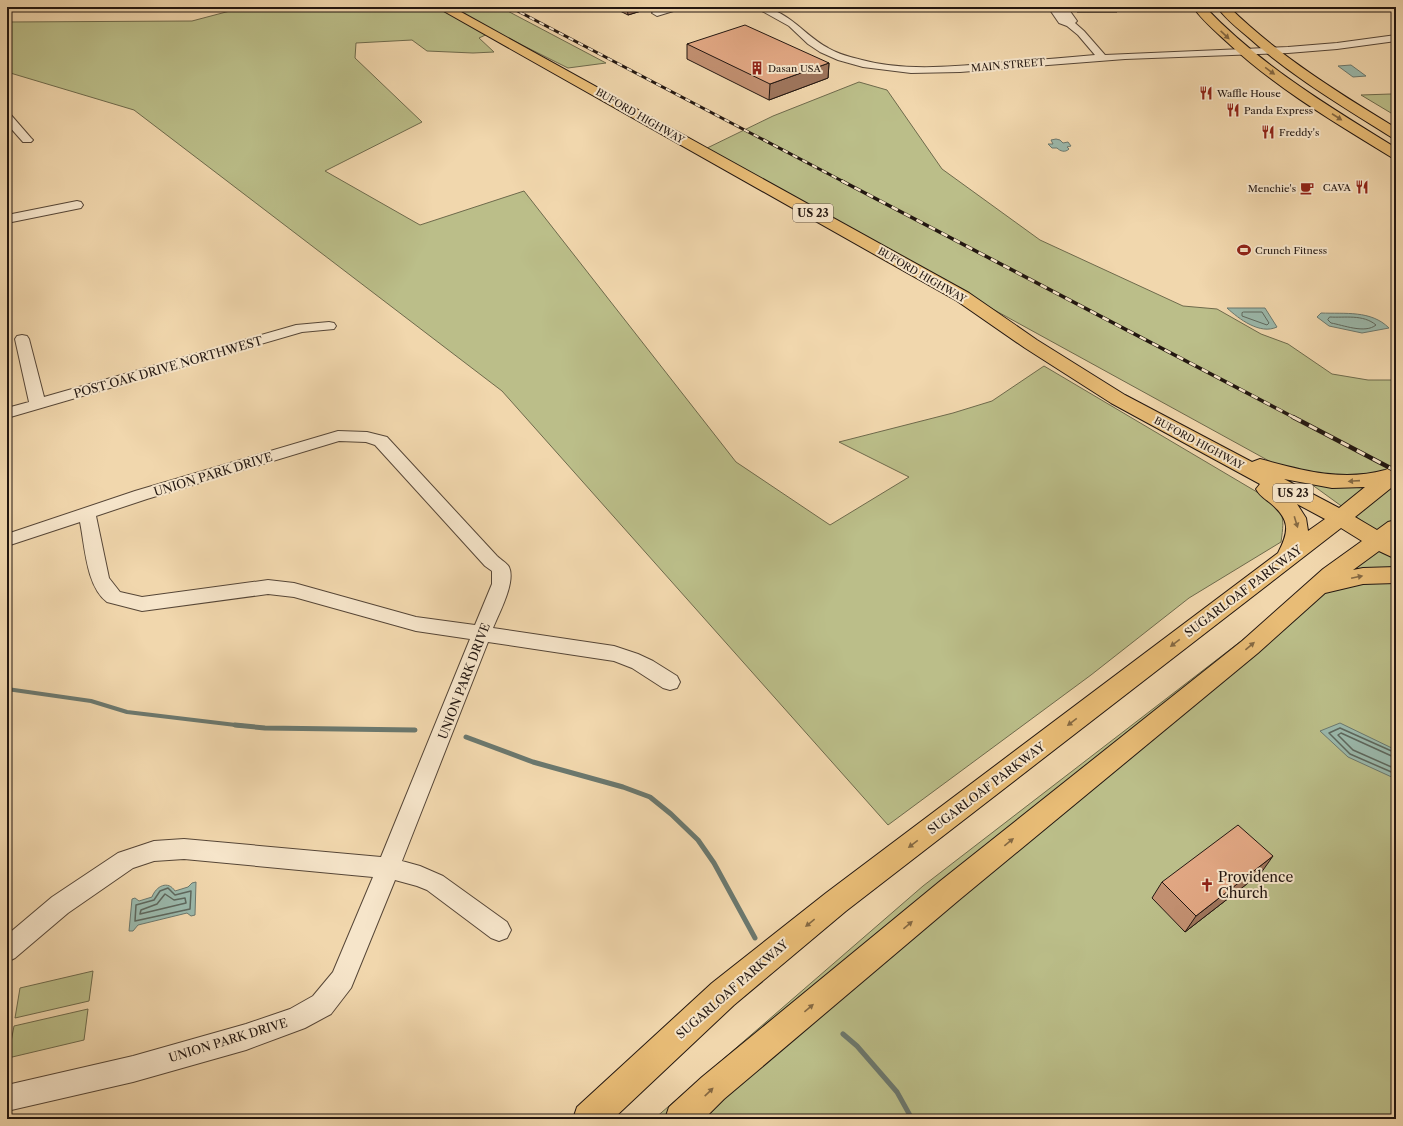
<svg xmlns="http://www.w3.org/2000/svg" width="1403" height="1126" font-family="'Libre Caslon Text',serif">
  <rect width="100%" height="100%" fill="#f1d7ad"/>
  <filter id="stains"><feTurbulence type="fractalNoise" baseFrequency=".005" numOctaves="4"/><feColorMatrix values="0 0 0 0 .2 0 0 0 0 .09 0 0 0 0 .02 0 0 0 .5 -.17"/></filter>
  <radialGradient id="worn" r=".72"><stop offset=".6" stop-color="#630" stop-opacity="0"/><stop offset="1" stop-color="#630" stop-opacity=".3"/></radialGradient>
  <path fill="#bbbe89" stroke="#6e6a4c" d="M245,7H500L606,63L568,68L494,31L479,38L494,52L473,53L427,51L412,40L356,43L355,58L422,122L325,171L420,225L524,191L736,462L830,525L909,477L839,442L953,413L992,401L1044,366L1262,495C1284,512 1285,514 1281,542L1189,598L1091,675L888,825L502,391L134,110L7,72V22L192,21Z
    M859,82L887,90L942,169L1040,240L1183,306L1217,309L1261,334L1288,344L1332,374L1368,380H1396V1119H654L923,886L1380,534L1311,484L896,256L701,151L773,116Z
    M1396,94V116L1361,95L1391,94Z
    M93,971L89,1001L15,1018L20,988Z
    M88,1009L84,1040L8,1058L14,1026Z"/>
  <path fill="#9bb9ac" stroke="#6b786e" d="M1351,65L1366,76L1353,77L1338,66Z
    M1056,139L1060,140L1063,143L1068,142L1071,146L1067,147L1069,149C1065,153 1060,151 1057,148H1052L1048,144H1053L1051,140Z
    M1227,308H1265L1277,327C1260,335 1239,319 1227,308Z
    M1321,313C1345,314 1371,310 1389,328L1362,333L1329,326L1317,317Z
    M1340,723L1396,750V779L1348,757L1320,731Z
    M196,882L195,915L191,916L187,913L138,925L133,931H129L132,899L135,898L139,901L152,897C156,886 168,880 175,891L188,887L192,883Z"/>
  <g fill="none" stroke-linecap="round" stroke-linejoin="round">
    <path stroke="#5e685e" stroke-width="1" d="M1244,312H1262L1269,323L1267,325L1242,316V313Z
      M1330,317C1345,318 1363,314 1376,325C1365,334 1343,325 1331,323L1328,320Z"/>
    <path stroke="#5e685e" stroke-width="1.5" d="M1396,753L1340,728L1329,733L1350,754L1396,774
      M1396,758L1341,733L1338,735L1353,750L1396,769
      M168,888L175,895L191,891L190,909L135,921L136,905L154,900L160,891Z
      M165,894L174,900L185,898L186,903L140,914L141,910L157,904Z"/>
    <path stroke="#6b786e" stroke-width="4" d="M7,689L91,701L127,712L244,726"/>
    <path stroke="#6b786e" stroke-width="5" d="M235,725L265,728L415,730
      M466,737L533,762L623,787L650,797L671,814L698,840L714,863L755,938
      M843,1034L857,1046L897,1092L912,1119"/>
    <g stroke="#564637" stroke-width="2">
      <path id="minor" d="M667,7H682L680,9L657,16L652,13L654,11Z
        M755,7C787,7 802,34 828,48C838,54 850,57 862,60C901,71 952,67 992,63C1026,61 1061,58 1095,55L1078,35L1067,26L1059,23L1048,7H1067L1077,21L1075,23L1084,31L1105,55L1288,47L1337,43L1396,35V41L1337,49L1288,53L1125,59L960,72L911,73L863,67L838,60L820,52L808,44L789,26Z
        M7,114L11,115L31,138L33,140L31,142H23L7,124Z
        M77,201L81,202L83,205L81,208L7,223V215Z
        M329,322L334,323L336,326L334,329L302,332L7,418V408L29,402L15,339L17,336L22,335L27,336L29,339L44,397L296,325Z
        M338,431L367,432L387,437L497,556C501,560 507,563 509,567C516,582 499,613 493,628L614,646L638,654L653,661L677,676L680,682L677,688L670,690L663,688L632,668L614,661L488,642L402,861L420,866L443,876L507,922L511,930L507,938L499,941L491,938L427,890L417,886L395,880L351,988L331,1014L305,1028L246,1050L133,1082L7,1111V1085L133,1056L246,1024L290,1009L313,996L333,972L373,877L184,859L154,861L133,868L68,913L15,958L7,962V935L52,897L118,853L154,841L184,839L381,857L470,639L416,631L294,597L268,594L142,611L107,602C86,586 85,546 80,522L7,546V534L135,491ZM339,441L366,442L375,445L485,566L492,571V584L475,625L416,617L294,583L268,580L142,597L120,592L109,578L96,516L147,499Z"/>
    </g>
    <g stroke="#221610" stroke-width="2">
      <path id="major" d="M438,7H452L969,293L1037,340L1125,395L1252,462L1260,459C1301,470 1342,482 1385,470C1388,469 1392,467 1396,466V484L1355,517L1377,530L1388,522L1396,520V538L1394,540L1396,541V559L1379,551L1353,570L1363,568L1396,567V583L1363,584L1325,593L1258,653L959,900L724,1099L704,1119H665L669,1107L702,1077L939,882L1242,641L1323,569L1362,541L1341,528L846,911L734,1005L613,1119H573L577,1107L712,983L826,893L1278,553C1290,530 1290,519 1269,502C1264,498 1259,495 1256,489L1260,484L1111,403L1025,348L957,301L440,9ZM1284,479L1332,488L1365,487L1339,508ZM1297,504L1325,519L1308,531L1306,518Z"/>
    </g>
    <g stroke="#221610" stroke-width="2">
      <path id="highway" d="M1193,7H1205C1260,65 1328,106 1396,148V158L1391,157C1334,122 1276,88 1227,42C1215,31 1202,20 1193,7Z
        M1217,7H1229C1279,56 1337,92 1396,128V138L1391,137C1342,106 1291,76 1248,37C1237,28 1225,18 1217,7Z"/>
    </g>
    <use href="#minor" fill="#f6e5ca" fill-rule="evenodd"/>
    <use href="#major" fill="#e8bc76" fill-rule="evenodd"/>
    <use href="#highway" fill="#e8bc76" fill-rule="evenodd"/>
    <g stroke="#221610" stroke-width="3">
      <path id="rail-far2" d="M510,7L844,182"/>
    </g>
    <g stroke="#221610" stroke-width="3.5">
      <path id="rail-far1" d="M842,181L1295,418"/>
    </g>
    <g stroke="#221610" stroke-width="4.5">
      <path id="rail" d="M1293,417L1396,471"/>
    </g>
    <use href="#rail-far2" stroke="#f6e5ca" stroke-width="2" stroke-dasharray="5.5" stroke-linecap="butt"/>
    <use href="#rail-far1" stroke="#f6e5ca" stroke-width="2.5" stroke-dasharray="7" stroke-linecap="butt"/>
    <use href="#rail" stroke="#f6e5ca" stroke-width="3" stroke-dasharray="9" stroke-linecap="butt"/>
  </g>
  <path fill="#c29071" stroke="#221610" d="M612,7H654L628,15Z
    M1073,7H1119L1117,12H1077Z
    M687,44L829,63L828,78L769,100L687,59Z
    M1261,873L1185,932L1152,898L1162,882Z"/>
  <path fill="#9e755c" stroke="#221610" d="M627,7H654L628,15Z
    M829,63L828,78L769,100L770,84Z
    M1273,856L1261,873L1185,932L1196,916Z"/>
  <path fill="#e1a783" stroke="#221610" d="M745,25L829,63L770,84L687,44Z
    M1238,825L1273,856L1196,916L1162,882Z"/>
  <defs><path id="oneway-solid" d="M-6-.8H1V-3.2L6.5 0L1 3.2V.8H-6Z"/></defs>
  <g fill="#856943">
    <use href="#oneway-solid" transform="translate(1225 35) rotate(43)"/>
    <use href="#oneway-solid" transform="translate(1270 71) rotate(36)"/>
    <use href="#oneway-solid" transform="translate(1337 117) rotate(33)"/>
    <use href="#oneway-solid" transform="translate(1354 481) rotate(176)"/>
    <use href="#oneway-solid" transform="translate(1296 522) rotate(73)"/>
    <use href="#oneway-solid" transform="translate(1357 577) rotate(-12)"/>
    <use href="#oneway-solid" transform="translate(1175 643) rotate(143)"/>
    <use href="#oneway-solid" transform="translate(1250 646) rotate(-40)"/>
    <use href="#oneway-solid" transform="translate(1072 722) rotate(143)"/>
    <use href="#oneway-solid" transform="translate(1009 842) rotate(-39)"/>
    <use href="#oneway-solid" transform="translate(913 844) rotate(143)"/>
    <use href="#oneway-solid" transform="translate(810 923) rotate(141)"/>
    <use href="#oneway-solid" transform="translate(908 925) rotate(-40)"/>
    <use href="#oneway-solid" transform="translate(809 1008) rotate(-40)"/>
    <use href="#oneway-solid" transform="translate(709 1092) rotate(-44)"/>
  </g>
  <defs>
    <g id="building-bare" transform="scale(1.08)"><path d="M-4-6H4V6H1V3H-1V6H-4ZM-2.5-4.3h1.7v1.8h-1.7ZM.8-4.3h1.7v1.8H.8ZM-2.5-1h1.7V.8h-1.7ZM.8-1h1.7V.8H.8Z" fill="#8f2418" stroke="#f6e5ca" stroke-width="2.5" paint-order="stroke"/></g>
    <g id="restaurant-bare" transform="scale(1.08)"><path d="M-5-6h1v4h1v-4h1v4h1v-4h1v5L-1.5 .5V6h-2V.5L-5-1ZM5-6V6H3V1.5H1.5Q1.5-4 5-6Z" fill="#8f2418" stroke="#f6e5ca" stroke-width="2.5" paint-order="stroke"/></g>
    <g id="cafe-bare" transform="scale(1.08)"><path d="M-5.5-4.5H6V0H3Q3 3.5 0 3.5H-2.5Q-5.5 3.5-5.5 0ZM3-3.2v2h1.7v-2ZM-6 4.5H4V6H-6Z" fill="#8f2418" stroke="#f6e5ca" stroke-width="2.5" paint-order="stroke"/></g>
    <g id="stadium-bare" transform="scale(1.08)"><path d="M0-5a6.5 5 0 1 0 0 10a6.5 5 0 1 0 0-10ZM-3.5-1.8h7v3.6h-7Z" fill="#8f2418" stroke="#f6e5ca" stroke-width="2.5" paint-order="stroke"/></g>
    <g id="church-bare" transform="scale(1.08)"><path d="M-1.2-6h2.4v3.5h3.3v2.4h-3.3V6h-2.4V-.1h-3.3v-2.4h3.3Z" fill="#8f2418" stroke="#f6e5ca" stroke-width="2.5" paint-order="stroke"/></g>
  </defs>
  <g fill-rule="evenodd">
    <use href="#building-bare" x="757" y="68"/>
    <use href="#restaurant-bare" x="1206" y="93"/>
    <use href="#restaurant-bare" x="1233" y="110"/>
    <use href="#restaurant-bare" x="1268" y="132"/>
    <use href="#restaurant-bare" x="1362" y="187"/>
    <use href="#cafe-bare" x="1307" y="188"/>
    <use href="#stadium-bare" x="1244" y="250"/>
    <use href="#church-bare" x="1207" y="885"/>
  </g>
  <g text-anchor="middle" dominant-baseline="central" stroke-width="4" stroke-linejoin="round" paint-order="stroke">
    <g font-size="10" fill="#221610" stroke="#f6e5ca">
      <text transform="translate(1008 65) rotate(-5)">MAIN STREET</text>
      <text transform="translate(640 116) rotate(30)">BUFORD HIGHWAY</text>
      <text transform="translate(922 275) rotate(30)">BUFORD HIGHWAY</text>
      <text transform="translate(1199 443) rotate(28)">BUFORD HIGHWAY</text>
    </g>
    <g font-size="10" fill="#221610" stroke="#f6e5ca" text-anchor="start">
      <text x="768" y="68">Dasan USA</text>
      <text x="1217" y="93">Waffle House</text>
      <text x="1244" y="110">Panda Express</text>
      <text x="1279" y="132">Freddy's</text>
      <text x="1351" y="187" text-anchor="end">CAVA</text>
      <text x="1296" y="188" text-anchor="end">Menchie's</text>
      <text x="1255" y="250">Crunch Fitness</text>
    </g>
    <g fill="#f6e5ca" stroke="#625448" stroke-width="1">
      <rect x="793" y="204" width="40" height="18" rx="3"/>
      <rect x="1273" y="484" width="40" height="18" rx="3"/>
    </g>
    <g font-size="11" font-weight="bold" fill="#221610">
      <text x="813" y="213">US 23</text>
      <text x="1293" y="493">US 23</text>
    </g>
    <g font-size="12" fill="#221610" stroke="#f6e5ca">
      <text transform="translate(168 367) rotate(-16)">POST OAK DRIVE NORTHWEST</text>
      <text transform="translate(213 474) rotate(-17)">UNION PARK DRIVE</text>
      <text transform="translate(1243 591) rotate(-37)">SUGARLOAF PARKWAY</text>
      <text transform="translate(464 681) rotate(-69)">UNION PARK DRIVE</text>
      <text transform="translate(986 788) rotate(-37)">SUGARLOAF PARKWAY</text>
      <text transform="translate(732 989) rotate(-41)">SUGARLOAF PARKWAY</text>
      <text transform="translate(228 1040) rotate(-17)">UNION PARK DRIVE</text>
    </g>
    <g font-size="14" fill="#221610" stroke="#f6e5ca" text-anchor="start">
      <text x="1218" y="877">Providence<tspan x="1218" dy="16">Church</tspan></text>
    </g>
  </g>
  <rect width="1403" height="1126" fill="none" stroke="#f1d7ad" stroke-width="24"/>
  <rect x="8" y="8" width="1387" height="1110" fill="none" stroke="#221610" stroke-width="2"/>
  <rect x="12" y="12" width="1379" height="1102" fill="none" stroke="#221610"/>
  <rect width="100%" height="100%" filter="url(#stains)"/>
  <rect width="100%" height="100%" fill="url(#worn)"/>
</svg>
